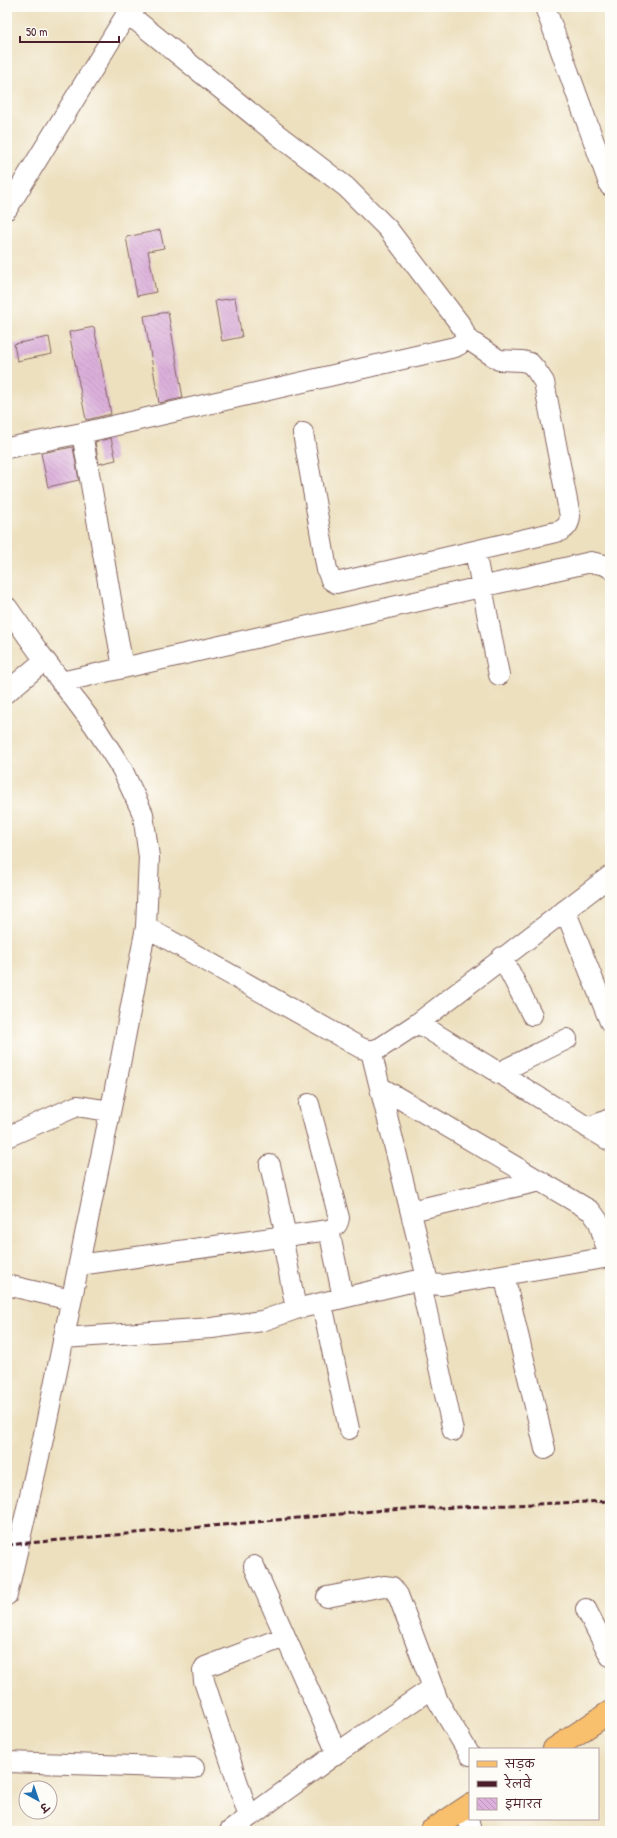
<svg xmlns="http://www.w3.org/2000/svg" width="617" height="1838" font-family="'Patrick Hand','Playpen Sans Deva',sans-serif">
  <defs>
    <pattern id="building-back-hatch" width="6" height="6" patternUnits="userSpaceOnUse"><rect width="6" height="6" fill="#dbb0da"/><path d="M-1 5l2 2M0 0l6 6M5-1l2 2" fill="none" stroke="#bd97bb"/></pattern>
  </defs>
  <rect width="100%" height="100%" fill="#fdfcf7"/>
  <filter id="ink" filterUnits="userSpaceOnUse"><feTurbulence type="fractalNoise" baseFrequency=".025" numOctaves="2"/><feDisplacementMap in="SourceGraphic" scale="8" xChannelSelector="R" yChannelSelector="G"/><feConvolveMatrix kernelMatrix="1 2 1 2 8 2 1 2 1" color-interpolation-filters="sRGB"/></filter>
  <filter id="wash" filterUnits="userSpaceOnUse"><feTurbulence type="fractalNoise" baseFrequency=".012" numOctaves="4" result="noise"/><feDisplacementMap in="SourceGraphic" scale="16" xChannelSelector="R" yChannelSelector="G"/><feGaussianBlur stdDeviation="0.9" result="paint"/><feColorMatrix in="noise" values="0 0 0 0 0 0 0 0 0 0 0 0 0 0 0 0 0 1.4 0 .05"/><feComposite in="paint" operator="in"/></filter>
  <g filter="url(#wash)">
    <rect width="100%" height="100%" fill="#ede0bf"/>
    <g id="blocks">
      <path fill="url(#building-back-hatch)" d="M160,230L164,248L148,251L156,292L137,296L126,237Z
        M235,298L242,337L222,341L215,301Z
        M168,312L183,398L159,403L144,316Z
        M94,327L111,414L86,420L69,332Z
        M49,337L52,354L17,361L14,344Z
        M111,438L116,460L99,464L95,442Z
        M73,447L79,480L48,487L41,453Z"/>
    </g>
  </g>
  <g filter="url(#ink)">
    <use href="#blocks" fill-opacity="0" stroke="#83635f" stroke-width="1"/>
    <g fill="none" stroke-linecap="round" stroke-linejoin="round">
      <g stroke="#83635f" stroke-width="22">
        <path id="minor" d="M545,7L610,186
          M7,209L131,7
          M82,433L123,668
          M303,433L327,570L331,580L336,583L560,531C567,527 569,525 570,516L544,382L536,370L530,363L522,361L499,360L466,338
          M7,448L82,433L455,347C468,341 467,335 460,324L388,229L346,187L278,135L127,13
          M475,551L499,675
          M7,607L38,651L94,725L122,769L143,814L149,857L146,927L120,1064L43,1439L7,1595
          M61,682L591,562L605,565L610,568
          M7,692L45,660
          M565,910L610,1022
          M146,927L361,1048L371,1051L380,1048L418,1023L610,876
          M502,957L532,1015
          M418,1023L610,1141
          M371,1051L427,1278L431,1284L442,1285L610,1257
          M498,1073L567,1039
          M380,1087L591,1211L599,1222L609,1257
          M588,1128L610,1119
          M7,1137L77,1106L110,1111
          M270,1165L286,1236
          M411,1211L540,1181
          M329,1230L343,1298
          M282,1236L296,1309
          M79,1265L329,1230C335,1227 338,1225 339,1218L309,1104
          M504,1275L545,1449
          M420,1280L453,1431
          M7,1285L71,1300
          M322,1304L349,1429
          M63,1338L212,1328L262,1321L296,1309L427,1278
          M254,1566L337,1753
          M327,1597L384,1586L392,1587L398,1595L438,1701L470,1755
          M586,1609L610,1656
          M7,1762L194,1768
          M466,1808L471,1831
          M249,1817L204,1681L203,1671L205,1667L285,1637
          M230,1831L337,1753L432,1688"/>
      </g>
      <g stroke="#83635f" stroke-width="24">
        <path id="major" d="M554,1749L610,1712
          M431,1831L470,1805"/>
      </g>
      <use href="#minor" stroke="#fff" stroke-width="20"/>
      <use href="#major" stroke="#f8bf6c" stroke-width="22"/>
      <path stroke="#4a1f2b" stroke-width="3" stroke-dasharray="6 3" stroke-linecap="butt" d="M7,1545L384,1510L610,1501"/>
    </g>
  </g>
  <rect width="617" height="1838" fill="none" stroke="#fdfcf7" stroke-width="24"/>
  <rect x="469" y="1748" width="130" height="72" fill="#fdfcf7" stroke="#b5a4a5"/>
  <rect x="477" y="1761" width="20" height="6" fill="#f8bf6c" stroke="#b5a4a5"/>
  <text x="505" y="1768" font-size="12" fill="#4a1f2b">सड़क</text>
  <rect x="477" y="1781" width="20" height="6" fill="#4a1f2b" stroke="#b5a4a5"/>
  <text x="505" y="1788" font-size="12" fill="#4a1f2b">रेलवे</text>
  <rect x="477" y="1798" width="20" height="12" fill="url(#building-back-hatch)" stroke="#b5a4a5"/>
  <text x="505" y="1808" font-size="12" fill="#4a1f2b">इमारत</text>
  <g transform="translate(38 1800) rotate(140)"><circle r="19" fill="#fdfcf7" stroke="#b5a4a5"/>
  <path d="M0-3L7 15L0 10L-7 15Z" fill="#1f6fb2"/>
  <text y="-6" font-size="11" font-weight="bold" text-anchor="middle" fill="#4a1f2b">उ</text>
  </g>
  <path d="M20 36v6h99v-6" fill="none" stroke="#4a1f2b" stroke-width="2"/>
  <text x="26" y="36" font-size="12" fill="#4a1f2b" stroke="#fdfcf7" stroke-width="3" paint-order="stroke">50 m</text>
</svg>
